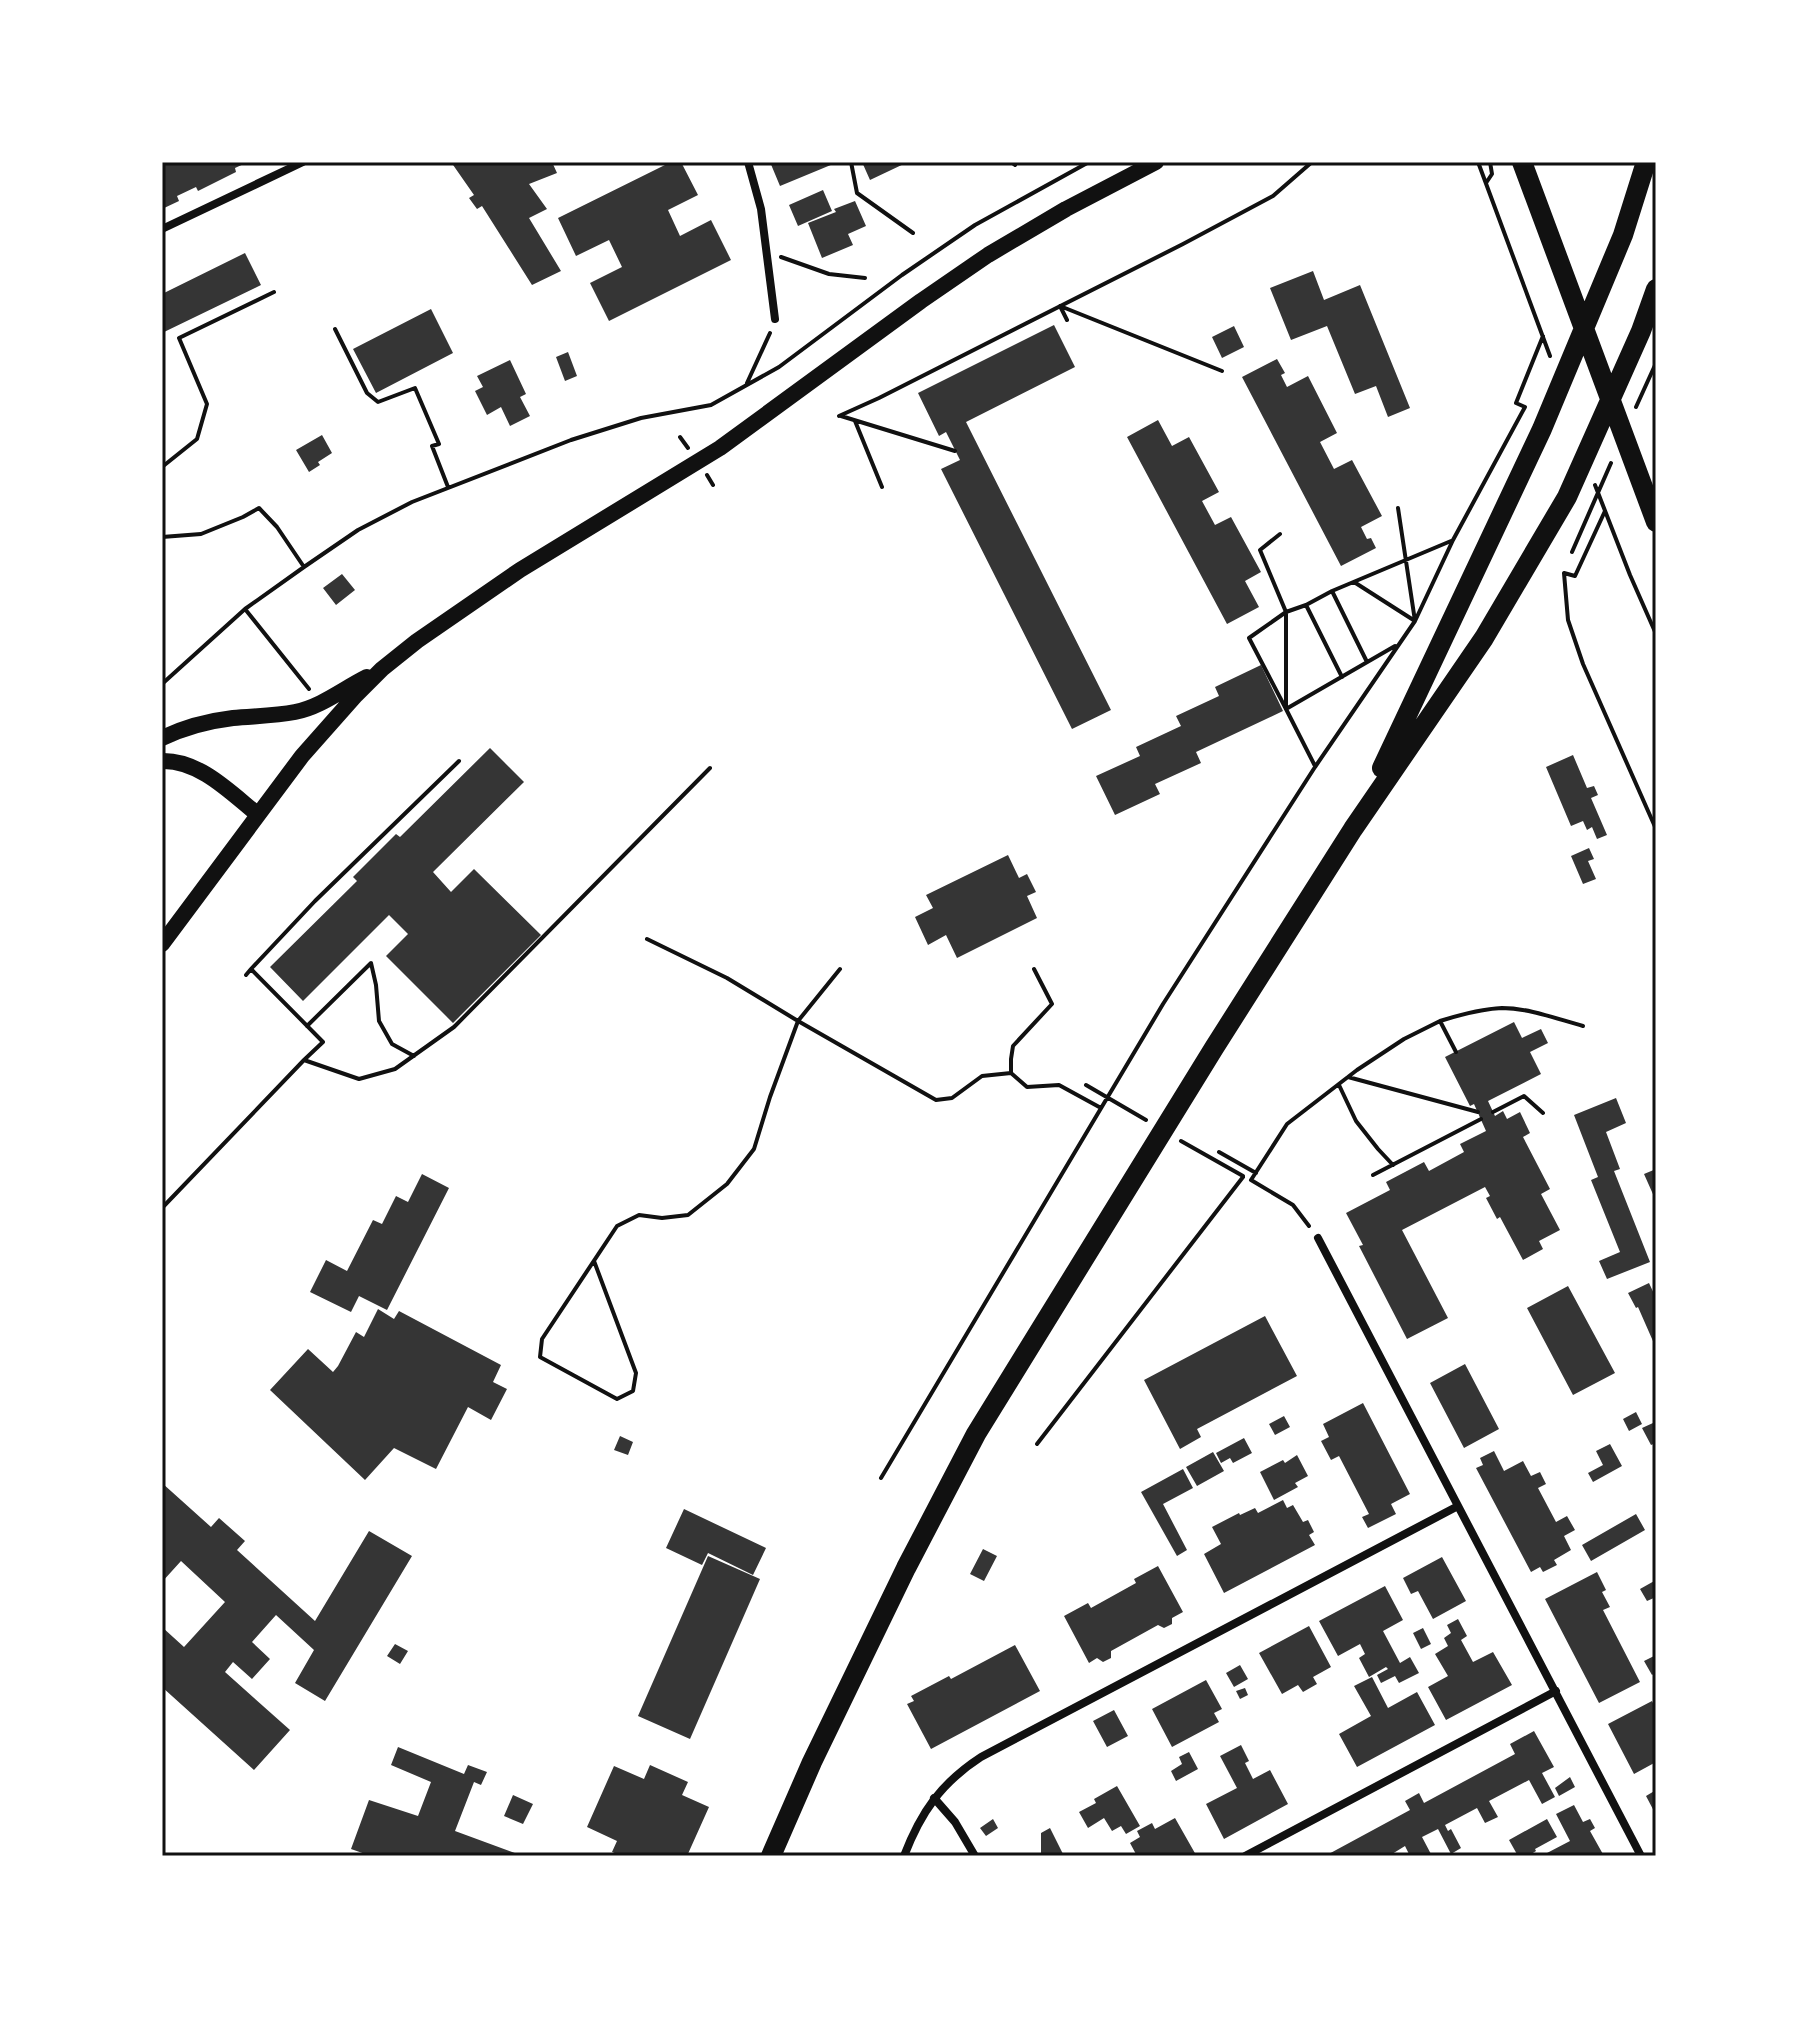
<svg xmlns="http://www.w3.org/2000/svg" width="1818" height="2018" font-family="Rubik,sans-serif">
  <rect width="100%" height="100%" fill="#fff"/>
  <path fill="#353535" d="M162,162H248L235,168L236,172L198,191L196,187L177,196L179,201L162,209Z
    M451,162H552L557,173L529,184L547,209L529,218L561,271L532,285L482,206L477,209L469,198L474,195Z
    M671,162H681L698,195L668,210L680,236L711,220L731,260L609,321L590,283L622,267L609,240L576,256L558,218Z
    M770,162H838L780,186Z
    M862,162H908L870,180Z
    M823,190L832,211L798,226L789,205Z
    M855,201L866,226L848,234L853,245L822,258L808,223L836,212L834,209Z
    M245,253L261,285L162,333V294Z
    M1313,271L1324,300L1360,285L1410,408L1388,417L1376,386L1355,394L1327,326L1291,340L1270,288Z
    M431,309L453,353L376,393L353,349Z
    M1054,325L1075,367L966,422L1111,710L1072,729L941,469L960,460L946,432L939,436L918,393Z
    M1234,326L1244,347L1222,358L1212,337Z
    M568,352L577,376L565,381L556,357Z
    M1277,359L1285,373L1281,375L1287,387L1308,376L1337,433L1320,442L1334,469L1352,460L1382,516L1361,527L1367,539L1371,538L1376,548L1341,566L1242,377Z
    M510,360L526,394L520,397L530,416L510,426L501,407L487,415L475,391L483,387L477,376Z
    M1158,420L1172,446L1189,437L1219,492L1202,501L1215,525L1231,517L1261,572L1245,581L1259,607L1227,624L1127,437Z
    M322,435L332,453L318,462L320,465L309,472L296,450Z
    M342,574L355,590L336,605L323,588Z
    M1261,665L1283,711L1196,752L1201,763L1155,784L1160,794L1115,815L1096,776L1140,756L1136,747L1181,726L1176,716L1219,696L1215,687Z
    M490,748L524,782L433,872L451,892L474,869L541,935L453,1023L386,956L408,934L389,915L303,1001L270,967L357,881L353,877L396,834L400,837Z
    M1573,755L1587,788L1594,786L1598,795L1591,798L1607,835L1597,839L1592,827L1587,830L1583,821L1571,826L1546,767Z
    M1589,848L1594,859L1588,861L1596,879L1583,884L1571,856Z
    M1008,855L1019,878L1027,874L1036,892L1027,896L1037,918L957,958L946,935L928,945L915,917L933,908L926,895Z
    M1514,1022L1522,1038L1541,1029L1548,1043L1530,1052L1541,1074L1488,1101L1495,1116L1503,1111L1507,1119L1520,1112L1530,1133L1523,1137L1550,1189L1541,1194L1560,1230L1539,1241L1543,1249L1523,1260L1500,1217L1497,1219L1486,1198L1490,1196L1485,1187L1402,1230L1448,1318L1407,1339L1359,1246L1363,1245L1346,1213L1390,1190L1386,1182L1424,1162L1429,1171L1464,1152L1460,1144L1486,1131L1474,1104L1470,1106L1445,1057Z
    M1616,1098L1626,1123L1606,1132L1620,1169L1614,1171L1650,1262L1607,1279L1599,1261L1620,1252L1591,1180L1598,1177L1574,1115Z
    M1656,1169V1201L1644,1174Z
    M422,1174L449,1188L387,1310L359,1296L351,1312L310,1292L326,1260L347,1271L373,1220L382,1224L396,1196L408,1202Z
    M1649,1283L1656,1298L1653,1300L1656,1308V1348L1638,1307L1636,1308L1628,1293Z
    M1568,1286L1615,1373L1573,1395L1527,1308Z
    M378,1309L394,1319L399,1311L501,1365L493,1382L507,1389L491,1420L468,1407L436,1469L394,1448L365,1480L270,1390L308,1349L333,1372L338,1366L356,1332L364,1337Z
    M1265,1316L1297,1376L1197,1429L1201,1437L1180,1449L1144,1380Z
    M1465,1364L1499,1429L1464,1448L1430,1383Z
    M1363,1403L1410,1494L1391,1504L1396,1514L1368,1528L1362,1517L1369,1514L1339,1456L1331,1460L1321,1441L1329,1437L1323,1424Z
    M1636,1412L1642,1424L1629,1431L1623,1419Z
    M1284,1416L1290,1427L1275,1435L1269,1424Z
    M1653,1423L1656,1429V1443L1651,1445L1642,1428Z
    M620,1436L633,1442L628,1455L614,1450Z
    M1244,1438L1252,1453L1233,1463L1230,1458L1221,1463L1216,1453Z
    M1610,1444L1622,1466L1593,1482L1588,1473L1603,1465L1596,1451Z
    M1494,1451L1504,1471L1523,1461L1531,1476L1540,1472L1546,1484L1538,1488L1556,1522L1567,1516L1575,1530L1564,1536L1571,1550L1554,1560L1557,1565L1543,1572L1540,1567L1531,1572L1476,1468L1483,1465L1480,1458Z
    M1213,1452L1224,1471L1197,1486L1186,1467Z
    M1297,1455L1308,1476L1295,1483L1298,1487L1274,1500L1260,1472L1283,1460L1285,1463Z
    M1183,1469L1193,1488L1163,1504L1187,1550L1177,1556L1141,1492Z
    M162,1483L211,1527L219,1518L245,1541L237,1550L315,1621L369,1531L412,1556L325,1701L295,1683L314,1650L276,1615L252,1642L270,1659L252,1679L233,1662L225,1672L290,1730L254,1770L162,1687V1627L184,1647L225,1602L181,1561L162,1582Z
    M1283,1500L1287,1508L1293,1505L1303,1522L1308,1520L1314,1532L1309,1535L1315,1545L1224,1593L1204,1554L1221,1544L1212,1527L1239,1513L1240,1515L1255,1508L1258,1513Z
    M684,1509L766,1548L753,1575L708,1553L702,1565L666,1548Z
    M1636,1514L1645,1530L1591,1561L1582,1545Z
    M983,1549L997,1556L984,1581L970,1574Z
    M708,1556L760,1579L690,1739L638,1716Z
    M1442,1557L1466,1601L1433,1619L1418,1591L1411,1594L1403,1578Z
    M1158,1566L1183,1612L1172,1618V1624L1164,1628L1158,1625L1111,1651V1658L1103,1662L1097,1658L1089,1663L1064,1616L1088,1603L1091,1608L1136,1583L1134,1579Z
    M1597,1572L1606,1590L1602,1592L1610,1607L1603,1610L1640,1682L1599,1703L1545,1599Z
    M1656,1580V1597L1647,1601L1640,1589Z
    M1385,1586L1403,1620L1383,1631L1400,1663L1410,1657L1419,1673L1399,1683L1395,1676L1381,1683L1377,1675L1388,1669L1386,1667L1369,1677L1359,1658L1365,1654L1360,1644L1338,1656L1319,1621Z
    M1458,1619L1467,1636L1461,1640L1473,1662L1493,1652L1512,1685L1446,1720L1428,1687L1448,1676L1435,1654L1448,1646L1444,1638L1451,1633L1447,1625Z
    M1309,1626L1331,1667L1313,1677L1317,1684L1303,1692L1298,1685L1282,1694L1259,1653Z
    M1423,1628L1431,1644L1421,1649L1413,1633Z
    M395,1644L408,1651L400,1664L387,1656Z
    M1015,1645L1040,1691L931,1749L907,1704L914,1701L911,1696L949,1676L951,1679Z
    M1656,1655V1672L1652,1675L1644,1661Z
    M1240,1665L1248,1679L1234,1687L1226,1673Z
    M1372,1677L1388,1708L1417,1692L1435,1725L1357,1767L1339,1734L1371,1716L1354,1686Z
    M1206,1680L1222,1709L1214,1713L1219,1722L1172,1747L1152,1709Z
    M1245,1688L1248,1695L1240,1699L1236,1691Z
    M1652,1701L1656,1709V1762L1634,1774L1608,1724Z
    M1114,1710L1128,1736L1107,1747L1093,1721Z
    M1534,1731L1554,1767L1542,1773L1555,1797L1542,1804L1529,1780L1489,1801L1498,1817L1485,1823L1477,1808L1445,1825L1448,1831L1451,1829L1461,1848L1451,1854L1438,1829L1422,1837L1432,1856H1410L1405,1846L1392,1854L1393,1856H1325L1410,1810L1405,1801L1419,1793L1424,1803L1515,1754L1510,1744Z
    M1241,1745L1249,1761L1245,1763L1253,1779L1270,1770L1288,1804L1224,1839L1206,1804L1237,1788L1220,1756Z
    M398,1747L464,1774L468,1765L487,1772L481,1785L474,1782L455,1831L523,1856H371L351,1849L369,1800L418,1816L431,1782L391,1765Z
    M1189,1752L1198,1769L1176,1781L1171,1771L1182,1764L1179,1757Z
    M650,1765L688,1782L682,1795L709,1807L687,1856H622L612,1852L617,1841L587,1827L614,1766L644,1779Z
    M1570,1777L1575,1787L1559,1796L1555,1788Z
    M1117,1786L1140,1826L1126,1834L1121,1826L1112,1831L1104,1818L1088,1828L1079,1812L1096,1803L1094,1799Z
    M1656,1790V1815L1646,1796Z
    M513,1795L533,1804L523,1824L504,1816Z
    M1574,1805L1583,1822L1590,1819L1595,1828L1590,1831L1604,1856H1549L1547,1853L1570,1841L1556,1814Z
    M1175,1818L1196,1855L1137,1856L1130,1843L1140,1837L1137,1831L1152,1823L1155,1829Z
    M993,1819L998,1828L986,1836L980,1828Z
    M1547,1819L1557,1837L1535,1849L1536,1851L1528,1856H1518L1509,1840Z
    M1050,1828L1064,1856L1041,1855V1833Z"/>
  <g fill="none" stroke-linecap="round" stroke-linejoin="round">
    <path stroke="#111" stroke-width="4" d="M851,162L857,193L913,233
      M1011,162L1015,165
      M1478,162L1550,356
      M1486,183L1492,174L1490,162
      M781,257L829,274L865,278
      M1060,306L1222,371
      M1061,308L1067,320
      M335,329L367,393L378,402L415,388L439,444L432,446L448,487
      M747,383L770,333
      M1636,407L1656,363
      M839,416L879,398L1183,244L1273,196L1312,162
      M841,416L955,451
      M855,421L882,487
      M680,437L688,448
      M162,467L197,439L207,404L179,338L274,292
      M707,475L713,485
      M1595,485L1630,575L1656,634
      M1605,511L1575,576L1564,573L1568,620L1583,664L1656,829
      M1280,534L1260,550L1286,612V709L1315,766
      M162,537L201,534L243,517L259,508L277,527L304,567
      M1572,552L1611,463
      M1354,582L1415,621L1398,508
      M1332,591L1367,662
      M1306,605L1342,677
      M245,609L309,689
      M1395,646L1286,709L1249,638L1286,612L1306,605L1332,591L1451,541
      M162,684L245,609L304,567L358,530L412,502L571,440L641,418L711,405L779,367L902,275L975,225L1089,162
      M647,939L727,978L798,1021L936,1100L952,1098L982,1076L1011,1073
      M251,969L315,901L459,761
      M1034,969L1052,1004L1013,1046L1011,1059V1073L1027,1087L1059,1085L1101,1108
      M246,975L251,969L323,1042L304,1060
      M1440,1021C1459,1015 1481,1009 1502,1008C1529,1008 1557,1019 1583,1026
      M307,1026L371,963L376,985L379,1021L392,1044L414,1056
      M1348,1077L1478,1112
      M1086,1085L1146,1120
      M1339,1085L1356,1121L1378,1149L1393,1165
      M1493,1112L1524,1096L1543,1113
      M1181,1141L1243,1176
      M1219,1152L1256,1173
      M1373,1175L1481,1119
      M1251,1180L1287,1124L1357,1070L1404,1039L1440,1021L1456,1052
      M1251,1180L1293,1205L1309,1226
      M162,1208L304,1060L359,1079L395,1069L454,1027L710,768
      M594,1261L636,1373L633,1391L617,1399L540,1357L542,1339L617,1226L639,1215L662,1218L688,1215L727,1184L754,1149L770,1097L798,1021L840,969
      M1037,1444L1243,1177
      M881,1478L1163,1004L1315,767L1415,621L1453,540L1525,407L1516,403L1543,336"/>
    <path stroke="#111" stroke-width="8" d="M748,162L761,209L775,319
      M162,229L303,162
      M1318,1238L1641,1856
      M934,1798L955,1822L975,1856
      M904,1856C921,1812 941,1783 981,1757L1458,1506
      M1245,1856L1556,1691"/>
    <path stroke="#111" stroke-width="16" d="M162,738C185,727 208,721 233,718C253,716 275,716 295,712C321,707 343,689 367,677
      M162,761C199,760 230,792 257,814
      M162,944L302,756L356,695L382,669L417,641L520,570L720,448L921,301L988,255L1066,209L1156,162"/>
    <path stroke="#111" stroke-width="20" d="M1522,162L1656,522
      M1382,768L1542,429L1623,235L1646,162
      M771,1856L812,1762L906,1568L976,1434L1214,1048L1353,829L1484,638L1567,497L1641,331L1656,289"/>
  </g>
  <rect width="1818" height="2018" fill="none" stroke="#ffffff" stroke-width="328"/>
  <rect x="164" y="164" width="1490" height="1690" fill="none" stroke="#111" stroke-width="3"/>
</svg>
